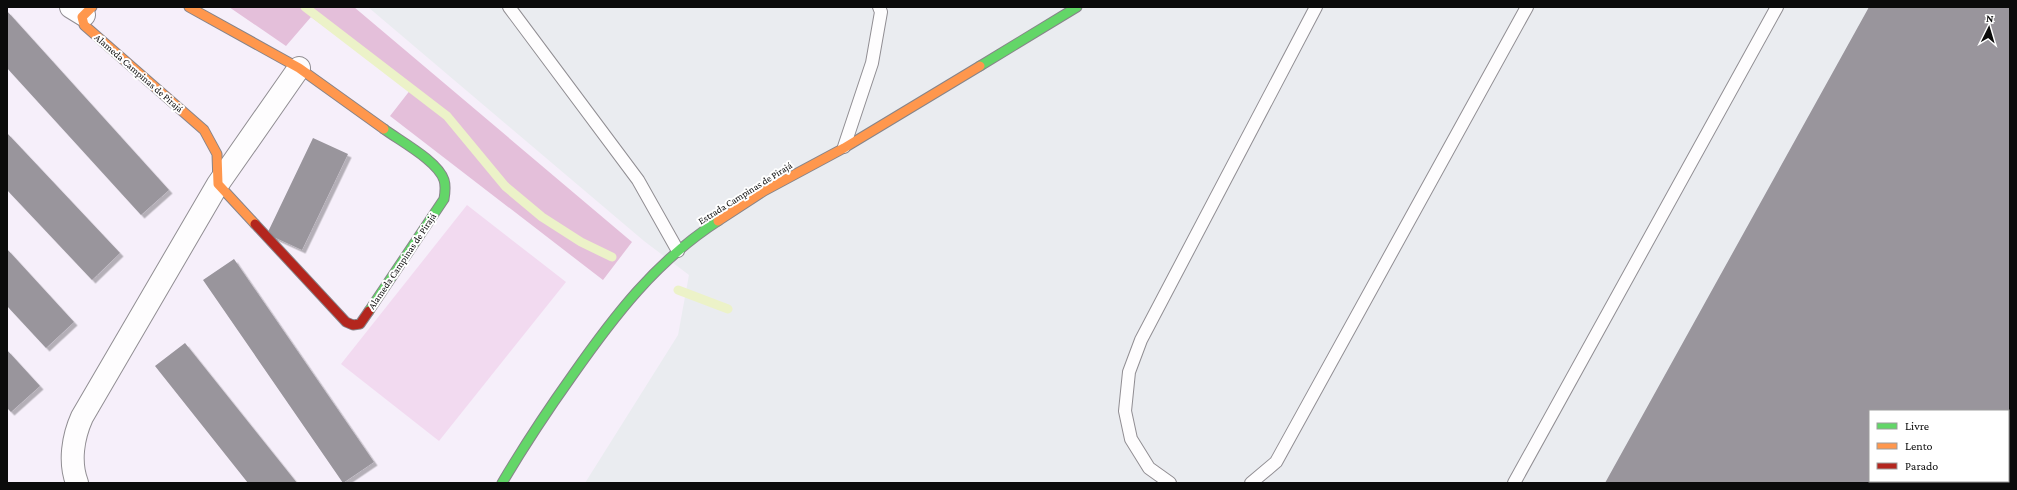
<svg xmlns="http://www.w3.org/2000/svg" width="2017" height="490" font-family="'Crimson Pro',serif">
  <defs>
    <filter id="shadow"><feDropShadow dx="3.5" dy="3.5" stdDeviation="0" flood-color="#0004"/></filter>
  </defs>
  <rect width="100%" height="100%" fill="#f6effa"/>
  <path fill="#eaecf0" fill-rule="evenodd" d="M368,7H2010V483H585L678,335L689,275L644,241ZM1870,411H2008V481H1870Z"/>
  <path fill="#e4bfda" d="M229,7H354L632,242L603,280L390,116L411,89L311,17L286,46Z"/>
  <path fill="#f2daf0" d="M467,205L566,282L439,441L341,364Z"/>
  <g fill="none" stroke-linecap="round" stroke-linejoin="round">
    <path stroke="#ecf2c8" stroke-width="9" d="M305,7L447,116L505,186L542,217L581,242L612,257
      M678,290L728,309"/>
  </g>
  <path fill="#99959c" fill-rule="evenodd" filter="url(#shadow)" d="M1869,7H2010V483H1605ZM1870,411H2008V481H1870Z
    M7,11L169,190L141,215L7,68Z
    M7,133L120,253L92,280L7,190Z
    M313,138L348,154L302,250L267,234Z
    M7,249L74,322L46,348L7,306Z
    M234,259L374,462L343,483L203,280Z
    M185,343L297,483H248L155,366Z
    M7,350L40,386L11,412L7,408Z"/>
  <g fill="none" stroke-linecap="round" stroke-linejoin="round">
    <g stroke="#918e93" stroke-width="14">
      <path id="lane" d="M509,7L638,180L678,251
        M844,147L872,63L881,12L879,7
        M1170,483L1149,468L1131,439L1125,411L1129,372L1141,340L1316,7
        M1251,483L1276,462L1527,7
        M1514,483L1777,7"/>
    </g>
    <g stroke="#918e93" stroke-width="24">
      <path id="street" d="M71,7L84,15
        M77,483C69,462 73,437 82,417L218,184L299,68"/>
    </g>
    <g stroke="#878489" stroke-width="11">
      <path id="fast" d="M980,66L1077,7
        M369,311L444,199C445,193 446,186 444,180C438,161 400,141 384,129
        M502,483C524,446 547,411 572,376C614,316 656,261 718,221"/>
    </g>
    <g stroke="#878489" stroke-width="11">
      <path id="slow" d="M92,7L82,17L84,25L204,130L217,154L218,184L255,224
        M189,7L299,68L384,129
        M718,221L764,191L844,148L980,66"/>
    </g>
    <g stroke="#878489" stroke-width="11">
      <path id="jam" d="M255,224L346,322L353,325L360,324L369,311"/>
    </g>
    <use href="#lane" stroke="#fefdfe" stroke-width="12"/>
    <use href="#street" stroke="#fefdfe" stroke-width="22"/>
    <use href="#fast" stroke="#63d668" stroke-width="9"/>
    <use href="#slow" stroke="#ff974d" stroke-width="9"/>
    <use href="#jam" stroke="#b3261e" stroke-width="9"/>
  </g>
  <g text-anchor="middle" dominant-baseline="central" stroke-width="4" stroke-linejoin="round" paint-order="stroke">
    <g font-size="10" fill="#0b0b0b" stroke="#fff">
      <text transform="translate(139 73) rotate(41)">Alameda Campinas de Pirajá</text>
      <text transform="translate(745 193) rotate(-32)">Estrada Campinas de Pirajá</text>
      <text transform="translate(402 261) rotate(-56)">Alameda Campinas de Pirajá</text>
    </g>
  </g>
  <rect width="2017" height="490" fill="none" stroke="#0b0b0b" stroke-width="16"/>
  <rect x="1869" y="410" width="140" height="72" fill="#ffffff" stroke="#9d9d9d"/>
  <rect x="1877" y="423" width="20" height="6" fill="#63d668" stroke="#9d9d9d"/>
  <text x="1905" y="430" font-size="12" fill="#0b0b0b">Livre</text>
  <rect x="1877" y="443" width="20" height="6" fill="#ff974d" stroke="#9d9d9d"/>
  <text x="1905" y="450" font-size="12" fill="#0b0b0b">Lento</text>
  <rect x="1877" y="463" width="20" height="6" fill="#b3261e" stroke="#9d9d9d"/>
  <text x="1905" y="470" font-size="12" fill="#0b0b0b">Parado</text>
  <g transform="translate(1989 28) rotate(5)" stroke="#ffffff" stroke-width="3" paint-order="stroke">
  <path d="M0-3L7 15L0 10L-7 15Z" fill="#0b0b0b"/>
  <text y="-6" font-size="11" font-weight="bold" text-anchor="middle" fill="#0b0b0b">N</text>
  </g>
</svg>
